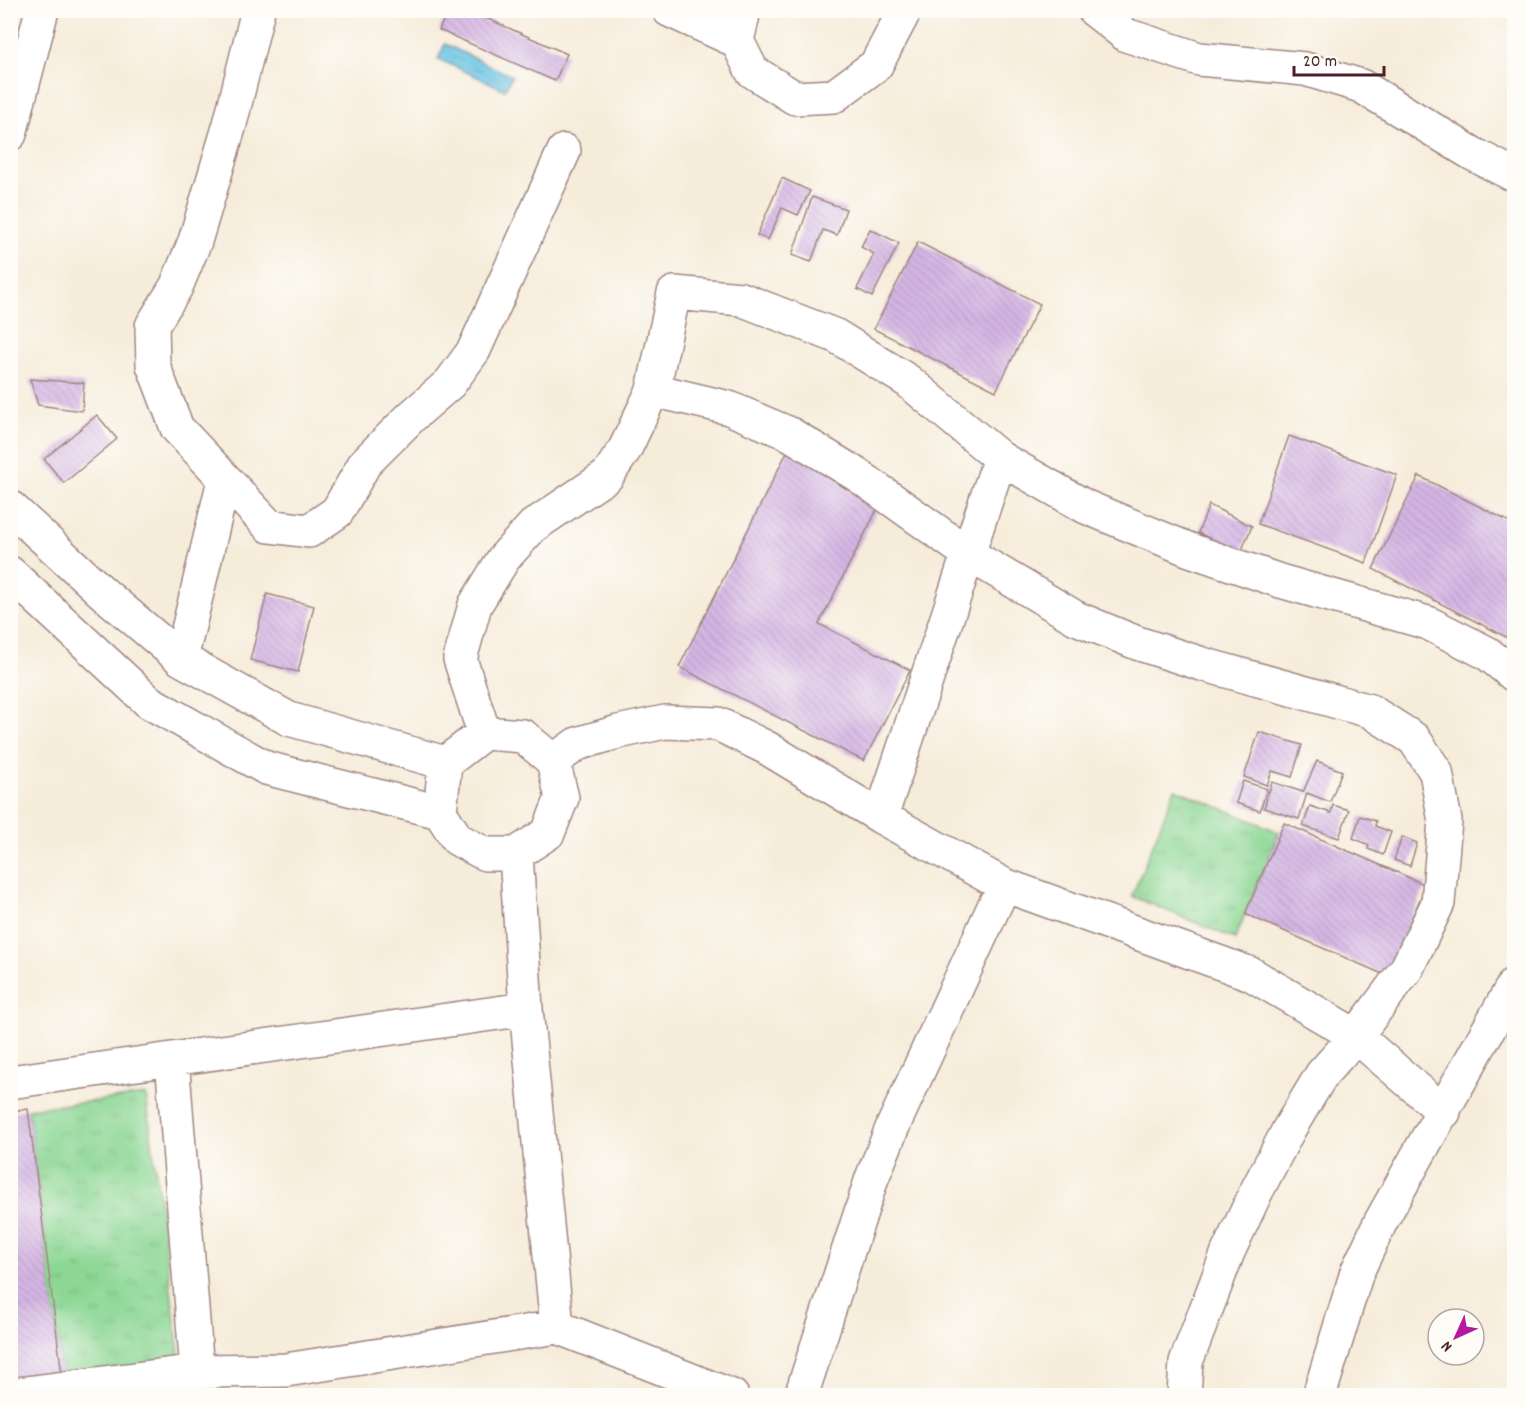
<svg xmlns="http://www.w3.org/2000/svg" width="1525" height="1406" font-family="Dekko,sans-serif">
  <defs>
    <pattern id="grass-tufts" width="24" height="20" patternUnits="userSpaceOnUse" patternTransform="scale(1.5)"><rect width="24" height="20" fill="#8cd794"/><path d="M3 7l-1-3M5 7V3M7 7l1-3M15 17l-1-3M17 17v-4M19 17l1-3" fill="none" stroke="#7ab880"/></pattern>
    <pattern id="water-ripples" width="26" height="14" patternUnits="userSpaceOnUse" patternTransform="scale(1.5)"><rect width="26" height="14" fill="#64c2e2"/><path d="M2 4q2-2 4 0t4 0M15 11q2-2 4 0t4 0" fill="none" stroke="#58a6c2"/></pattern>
    <pattern id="building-back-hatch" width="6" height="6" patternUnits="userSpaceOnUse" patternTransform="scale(1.5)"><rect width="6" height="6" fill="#d4b5e4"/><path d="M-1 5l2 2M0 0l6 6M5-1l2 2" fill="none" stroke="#b89bc4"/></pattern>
  </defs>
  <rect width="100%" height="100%" fill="#fdfcf7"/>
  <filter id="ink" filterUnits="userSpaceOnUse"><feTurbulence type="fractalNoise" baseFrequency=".0167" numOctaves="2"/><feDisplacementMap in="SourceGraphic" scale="12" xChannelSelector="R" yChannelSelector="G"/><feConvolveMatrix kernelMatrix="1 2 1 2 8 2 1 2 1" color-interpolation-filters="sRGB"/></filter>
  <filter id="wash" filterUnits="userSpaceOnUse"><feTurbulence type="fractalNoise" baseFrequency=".008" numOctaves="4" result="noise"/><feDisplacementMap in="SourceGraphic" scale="24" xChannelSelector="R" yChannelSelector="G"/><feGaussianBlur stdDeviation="1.35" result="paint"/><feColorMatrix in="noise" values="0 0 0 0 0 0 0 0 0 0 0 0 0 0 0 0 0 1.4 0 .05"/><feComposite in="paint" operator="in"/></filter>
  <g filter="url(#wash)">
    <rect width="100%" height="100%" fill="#f6ecda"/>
    <path fill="url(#grass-tufts)" stroke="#6b7b60" stroke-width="1.5" d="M1175,789L1279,832L1235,939L1132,896Z
      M146,1095L180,1361L62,1375L28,1109Z"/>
    <path fill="url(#water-ripples)" stroke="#577086" stroke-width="1.5" d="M445,44L512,76L505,90L438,59Z"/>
    <g id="blocks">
      <path fill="url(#building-back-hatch)" d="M448,10H468L567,54L555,81L439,30Z
        M782,178L810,191L798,215L782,208L768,240L757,235Z
        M812,197L846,209L837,235L823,230L811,262L792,255Z
        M870,229L899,243L872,297L857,289L874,254L861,247Z
        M918,242L1040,304L996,391L874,329Z
        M30,379L84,383L82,411L38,405Z
        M97,415L117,439L64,483L44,459Z
        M1289,436L1397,475L1366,563L1258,524Z
        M790,446L885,494L819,624L910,670L864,761L679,667Z
        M1419,476L1514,524V641L1373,569Z
        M1209,505L1252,526L1241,552L1198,533Z
        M267,594L314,606L298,672L250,660Z
        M1259,732L1302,745L1292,777L1272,771L1267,785L1244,777Z
        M1317,761L1342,771L1330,802L1307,793L1299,819L1264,808L1272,782L1303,792Z
        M1243,781L1267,789L1260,811L1236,803Z
        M1333,805L1349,810L1339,838L1303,826L1310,806L1331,813Z
        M1360,816L1376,821L1375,826L1391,832L1383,855L1368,849L1369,845L1353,838Z
        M1284,823L1426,885L1387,976L1245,914Z
        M1402,837L1417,843L1410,866L1394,860Z
        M28,1109L62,1375L10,1381V1112Z"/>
    </g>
  </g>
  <g filter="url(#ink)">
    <use href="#blocks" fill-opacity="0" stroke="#a08682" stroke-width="1.5"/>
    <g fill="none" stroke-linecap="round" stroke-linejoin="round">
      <g stroke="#a08682" stroke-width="36">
        <path id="street" d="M258,10L230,124L195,241L176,287L152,326L153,365L177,428L269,526L309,531L337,512L365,463L411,417L450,383L474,350L564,151
          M669,10L737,41
          M744,10L737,41L752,71L795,98L834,96L876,65L905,10
          M1094,10L1126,35L1199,59L1305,69L1361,86L1473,154L1514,175
          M10,134L42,10
          M653,390L729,408L790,434L859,476L970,555L1076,618L1137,643L1202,664L1370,711L1414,739L1436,772L1445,821L1438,903L1407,968L1356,1036L1322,1074L1289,1129L1256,1192L1228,1252L1186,1362L1184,1396
          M10,507L103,593L181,659L289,719L445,763
          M10,573L149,702L266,768L440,812L457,839L485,854H516L548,833L562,798L553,761L523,736L484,733L445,763L440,812
          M181,659L224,480
          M484,733L460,659L475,605L504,558L533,526L607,476L625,449L653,390L674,293L741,299L836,336L908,381L1000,458L1086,507L1190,550L1280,581L1428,623L1487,653L1514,675
          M553,761L577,744L618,732L665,722L718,724L767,748L881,817L1004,885L1251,974L1356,1036L1444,1112
          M881,817L1000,458
          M516,854L526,1009L557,1327
          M172,1059L197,1371L201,1396
          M10,1082L526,1009
          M10,1395L197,1371L286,1370L557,1327L732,1396
          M801,1396L872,1178L893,1126L1004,885
          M1319,1396L1357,1272L1381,1221L1514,984"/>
      </g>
      <use href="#street" stroke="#fff" stroke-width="33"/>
    </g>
  </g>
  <rect width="1525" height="1406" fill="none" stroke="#fdfcf7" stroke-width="36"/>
  <g transform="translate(1456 1337) rotate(225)"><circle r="28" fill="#fdfcf7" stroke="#b5a4a5" stroke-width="1.5"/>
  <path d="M0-4.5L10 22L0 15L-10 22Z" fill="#b5179e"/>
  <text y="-9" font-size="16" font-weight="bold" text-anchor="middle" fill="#4a1f2b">N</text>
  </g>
  <path d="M1294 66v9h90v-9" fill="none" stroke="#4a1f2b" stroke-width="3"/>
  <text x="1303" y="66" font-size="18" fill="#4a1f2b" stroke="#fdfcf7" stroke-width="4.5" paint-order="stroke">20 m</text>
</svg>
